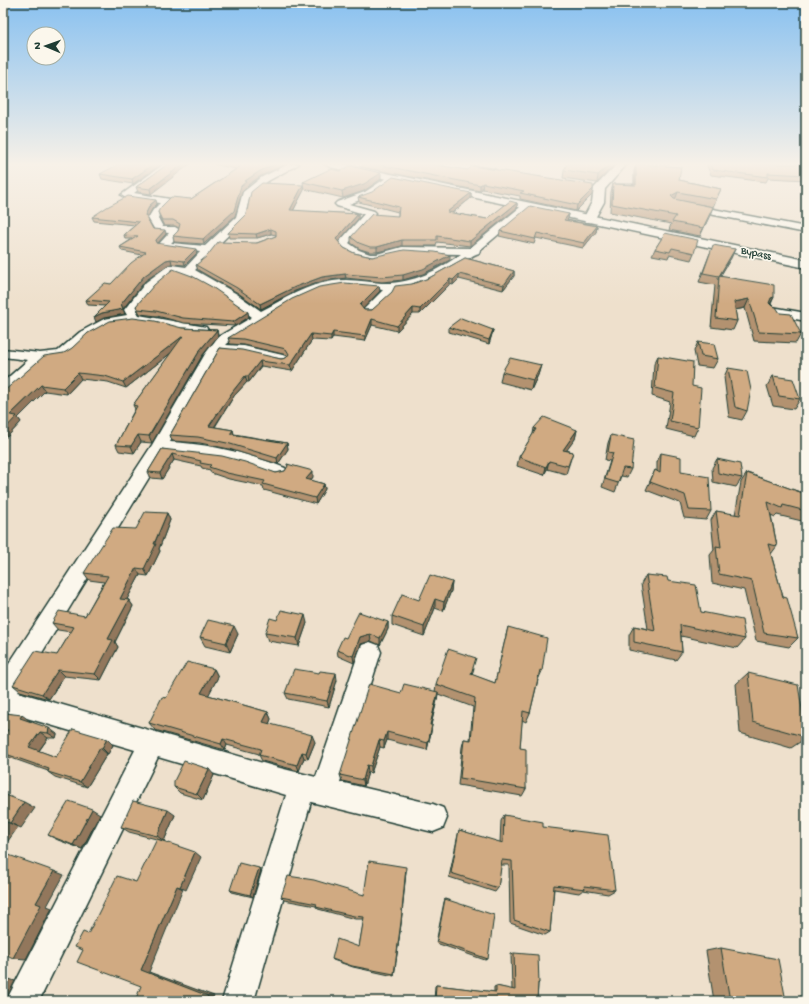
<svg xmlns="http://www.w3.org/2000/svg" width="809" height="1004" font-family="'Gochi Hand',sans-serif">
  <rect width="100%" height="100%" fill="#eee0cc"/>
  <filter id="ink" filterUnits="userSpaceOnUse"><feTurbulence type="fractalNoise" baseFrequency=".025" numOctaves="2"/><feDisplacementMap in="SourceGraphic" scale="8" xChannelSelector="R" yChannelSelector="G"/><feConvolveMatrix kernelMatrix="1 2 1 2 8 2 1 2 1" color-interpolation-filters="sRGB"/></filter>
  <g filter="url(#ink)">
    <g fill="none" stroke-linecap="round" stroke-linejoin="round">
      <g stroke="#1f3d34" stroke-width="3">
        <path id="minor" d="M164,164H173L134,193L170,199L172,201L160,213L158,218L163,227H175L180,230L178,236L171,243L205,246L236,217L243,192L262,177L289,164H299L268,181L250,195L244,220L212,251L207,259L195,270L237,294L261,311C284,299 307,284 333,281C350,278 366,282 382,283C412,284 437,271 461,254C442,254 423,253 404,253C395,254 386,259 377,260C364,262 345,254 338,244L339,242L364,214L337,206L335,204L337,202L365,192L389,176L392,175L396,178L371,196L349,204L374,211L376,213L349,243L359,250L370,254H377L402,247L470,248L524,204H530L532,206L480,250L479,253C471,255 465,262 458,266C439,278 418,289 394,290L391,296L372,314H364L362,311L383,290C366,289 350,286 333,288C296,293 261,325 228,343L226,345L244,346L287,356L289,359L287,362L282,363L244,354L220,353L170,442C210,444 248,453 285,468L288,472L285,476C275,479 268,474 259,470C228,459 196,455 164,453L18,692L280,768L316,777L359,652L362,645L370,642L378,645L381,652L340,782L433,804L443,808L447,818L443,828L433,832L311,802L254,1001H222L286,795L158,757L39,1001H6L135,750L3,711V673L152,445L205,354L218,337L252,317C231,302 199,276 174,272L154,288L136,310L139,315L206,327L208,330L206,333C186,338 157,324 137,322C121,321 101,329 89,339C82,344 76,352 68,356C61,361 52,358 44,361C39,363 15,387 8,393L3,395V382L28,360L3,357V349L40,353L58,351L80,332L104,319L127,315L124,310L146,282L168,266L172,265L186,267L200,252L159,247L158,245L169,233L156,232L148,218L153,210L160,203L126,198L121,195Z
          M442,164H459L494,169L498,172L494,175L446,166Z
          M687,204L806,227V233L684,209L682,207L684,205Z
          M772,307L806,313V321L768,314L766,311L768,308Z"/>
      </g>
      <g stroke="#1f3d34" stroke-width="3">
        <path id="tertiary" d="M617,164H627L605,189L604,202L593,222H585L583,219L592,202L594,188Z"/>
      </g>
      <g stroke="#1f3d34" stroke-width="3">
        <path id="primary" d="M325,164H343L806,260V268L330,167Z"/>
      </g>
      <use href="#minor" fill="#fbf7ec" fill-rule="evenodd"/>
      <use href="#tertiary" fill="#fbf7ec" fill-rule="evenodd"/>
      <use href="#primary" fill="#fbf7ec" fill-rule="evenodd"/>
    </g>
    <path fill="#b39270" stroke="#1f3d34" d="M162,164L133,184L102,179L100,174Z
      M168,164L151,194L138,192L136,187Z
      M213,164H286L261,176L248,185V186L242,192L235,216L204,244L174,242L173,236L178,231L179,228L175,226H164L160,218L158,212L191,199L236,169Z
      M362,164H429L592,195L576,211L520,199V196L482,189L480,191L362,167Z
      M567,164H613L612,167L597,183L563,178L564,170Z
      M636,164L679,180L721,189L713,207L675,200L710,215L700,236L669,230L671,224L610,212L611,192L613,184H634V171Z
      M706,164H806V180L768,178L766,182L711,175Z
      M381,179L364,191L343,198L304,189L303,182Z
      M303,185L304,190L293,211L358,214V219L338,241L344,248L354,253L372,257L450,260L423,274L403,280L382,282L346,278L323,281L295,291L261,309L238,293L198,270L196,265L276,236V235L271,234L257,238H229L228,233Z
      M471,193V198L452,213L487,219L517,203V208L470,246L437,242L436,246H402L377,252H370L360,249L351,243V237L398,216V212L359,202L358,197Z
      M157,204L152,209L147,218L153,229L166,234L157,244L197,253L185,265L172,264L168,265L145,281L123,309L125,314L104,318L96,322L105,306L88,305L86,300L111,284L142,255L122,251L120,247L132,239H125L124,235L135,225L94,221L92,217Z
      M569,214L568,219L567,220L597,226L596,232L583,248L536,238L534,244L499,236L500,231Z
      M665,233L694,253L691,260L669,255L668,258L652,255L655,249Z
      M735,249L731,258L720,276L774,297L771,304L801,334L796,343L754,341L745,308L735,310L737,321L733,330L711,327L715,285L699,282L710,253Z
      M465,258L514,271V276L503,290L459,279L453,285L450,284L420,314H413L397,331L372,325L365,341L333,337L331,341L312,340L292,371L261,366L249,382H247L234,396L215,427L233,430L234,434L287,443L288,449L278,464L229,449L200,443L172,441L170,435L220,348L281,359L286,358L288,356L287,355L244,345L230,344L228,338L379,286L380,291L363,309L364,310H372L412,284L429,278Z
      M136,306L249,317L235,326L184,323L157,316L140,314Z
      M449,327L493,330L492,334L489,344L449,332Z
      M182,328L217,330L218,336L202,356L152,443L141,442L134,453L119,451L116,445L135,409L133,405L171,353L126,388L108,382L81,379L67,394L45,391L18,418L21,422L7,437H3V392L64,353Z
      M698,342L718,359L713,368L697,366L694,351Z
      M658,356L692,386L698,427L694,436L666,429L670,402L652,396L654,364Z
      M541,365L538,375L531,390L500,382L502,372Z
      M728,368L747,411L742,420L729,417L724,377Z
      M773,376L800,399L794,409L773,406L767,386Z
      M534,428L577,430L575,439L566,450L573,452L566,474L547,469L544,475L517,466L519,457L533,434Z
      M611,435L631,469L627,477L621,476L615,492L602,487L610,461L605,460L608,443Z
      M162,449L276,473L285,471L288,467L287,464L313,477L311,480L324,484L325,489L316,504L264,490L263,486L229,479L211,473L210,470L202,468L201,466L174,460L162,479L151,478L148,472Z
      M661,453L681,472L711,511L706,520L684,518L680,503L646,490L655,470L657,471V462Z
      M717,459L742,478L736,487L713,482L712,468Z
      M747,473L797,491L806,494V522L777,515L775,517L771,515L777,546L771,554L783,597L798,638L789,647L756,641L744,590L712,583L710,555L714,550L711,520L716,511L735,515L741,482Z
      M167,513L170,520L159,549L160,551L148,576L140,575L127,599L129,600L133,606L115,642L118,647L101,680L64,676L49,699L20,691L13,685L57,655L71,632L58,630L52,623L85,616L104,582L89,580L84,573L136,529Z
      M646,575L668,581L701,612L745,639L737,648L681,636L682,652L676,660L629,650V635L634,626L648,629L641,584Z
      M452,582L451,591L443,611L435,608L424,636L392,625V616Z
      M277,620L307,623L299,646L268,641L265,633Z
      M388,622V629L380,645L371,641L361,644L354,663L338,656L337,650Z
      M508,627L542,671L538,680L530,713L526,722L522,720L520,748L526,789L522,796L458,785L462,747L464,739L470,740L473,707L438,694L437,700L431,725V732L427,750L387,740L384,748L380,747L371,773L368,772L364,786L342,781L340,775L401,693L435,692L436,684L474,668L472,675L495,683Z
      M238,634L230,652L205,646L200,637Z
      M214,669L218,677L208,695L268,712L271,719L269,724L315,742L308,759L304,758L299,771L262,761L259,755V754L227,745L225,750L155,730L149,723L166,698Z
      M748,673L806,733V738L791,748L740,733L736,684Z
      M337,680L329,707L288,699L285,693Z
      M3,716L30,721L57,734L56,738H48L39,751L56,757L113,745L108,754H107L87,787L55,777L48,772V771L3,755L5,734L3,733Z
      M214,775L203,800L180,793L174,787Z
      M100,814L82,849L58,840L48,835Z
      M175,815L164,841L129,832L121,827Z
      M504,815L543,827L615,890L608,894L583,890L579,893L554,889L550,932L545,935L510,923L509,865H501L498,888L495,892L449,877L459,830L500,843L501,821Z
      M261,870L253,897L232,892L230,890Z
      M406,870L401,924L394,976L353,967L333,960L332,959L359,947L364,919H355L318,909L316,906L284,900L281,897L364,895Z
      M445,899L488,959L485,960L436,943L444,902Z
      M721,948L786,1001H714L706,951Z
      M514,953L539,983L538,984L537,1001H434L435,986L436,985L494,992V987L496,986L512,990L511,954Z"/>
    <path fill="#92775b" stroke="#1f3d34" d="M154,164H162L133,184L132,179Z
      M183,164H190L151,194L150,189Z
      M275,164H286L261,176L248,185V186L242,192L235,216L204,244L203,239L245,181L260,171Z
      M610,164H613L612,167L597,183L598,175Z
      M381,173V179L364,191L343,198L342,191Z
      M483,183L482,189L480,191V185Z
      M303,185L304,190L291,215L290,210Z
      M593,189L592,195L576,211L577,205Z
      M678,192L675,200L669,204L671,196Z
      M471,193V198L447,217V212Z
      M156,200L157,204L152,209L147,219L145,215L150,205Z
      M517,203V208L470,246V241Z
      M713,207L710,215L700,236L703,228Z
      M358,214V219L337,243L336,239Z
      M569,214L568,219L563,225L564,220Z
      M597,226L596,232L583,248L584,243Z
      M271,229V234L257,238L256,234Z
      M165,230L166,234L157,244L158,248L156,240Z
      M402,240V246L377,252V247Z
      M196,249L197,253L185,265L184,261Z
      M735,249L731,258L718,280V278Z
      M450,255V260L423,274L403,280V275Z
      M171,259L172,264L168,265L145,281L123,309L121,304L144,276L166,260Z
      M514,271V276L503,290L504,285Z
      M345,274L346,278L323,281L295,291L261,309L260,304L295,287L322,277Z
      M459,274V279L453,285V280Z
      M450,279V284L420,314V309Z
      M379,286L380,291L361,311L360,305Z
      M774,297L769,306L767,307L771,298Z
      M749,299L745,308L730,311L734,302Z
      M413,308V314L397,331V326Z
      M123,309L125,314L104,318L96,322L94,317L102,313Z
      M248,312L249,317L235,326L233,322Z
      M372,319V325L365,341V336Z
      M217,330L218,336L202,356L152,443L149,436L200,350Z
      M493,330L492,334L489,344V340Z
      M333,332V337L331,341V336Z
      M311,334L312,340L292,371L290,365Z
      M183,336L185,342L126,388L123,382Z
      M260,361L261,366L249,382L248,376Z
      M541,365L538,375L531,390L533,380Z
      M78,373L81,379L67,394L63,388Z
      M245,376L247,382L234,396L211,432L209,426L233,391Z
      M41,385L45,391L18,418L21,422L7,437L3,431L10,415Z
      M233,430L234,436L230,434Z
      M577,430L575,439L561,458L563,450Z
      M138,435L141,442L134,453L131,446Z
      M287,443L288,449L278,464L277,458Z
      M172,454L174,460L162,479L160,473Z
      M549,461L547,469L544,475L546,467Z
      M313,471V477L307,485L306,479Z
      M324,484L325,489L316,504L315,498Z
      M167,513L170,520L159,549L160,551L148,576L144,569Z
      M136,568L140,575L124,605L120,599Z
      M452,582L451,591L443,611L444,602Z
      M435,599V608L424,636V627Z
      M129,600L133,606L115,642L118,647L101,680L95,674L108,639Z
      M305,615L307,623L299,646L297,638Z
      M388,622V629L380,645V638Z
      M234,626L238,634L230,652L226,643Z
      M370,634L371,641L361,644L354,663L353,656L360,637Z
      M3,635L9,640L3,647Z
      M214,669L218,677L206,700L201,693Z
      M58,670L64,676L49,699L42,694Z
      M336,673L337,680L329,707L327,701Z
      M438,692L437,700L429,732L430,725Z
      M268,712L271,719L267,729L263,722Z
      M22,715L30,721L28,724L20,718Z
      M432,725L431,732L427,750L428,743Z
      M49,728L57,734L56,738L48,733Z
      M40,732L48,738L37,753L29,747Z
      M387,732V740L384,748V741Z
      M312,735L315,742L308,759L306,753Z
      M107,739L113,745L108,754L102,748Z
      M223,739L227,745L225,750L221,744Z
      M379,740L380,747L371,773V766Z
      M100,748L107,754L87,787L80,782Z
      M302,752L304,758L299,771L297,765Z
      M367,765L368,772L364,786L363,780Z
      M209,769L214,775L203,800L197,794Z
      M24,802L35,808L21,828L10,823Z
      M92,809L100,814L82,849L73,845Z
      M168,810L175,815L164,841L157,836Z
      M7,822L18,827L3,848V827Z
      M195,852L201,857L186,890L180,887Z
      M259,868L261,870L253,897L250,895Z
      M406,870L401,924L394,976V974Z
      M54,871L64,875L47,906L52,908L26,959L13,958L36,903Z
      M177,886L183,889L149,972L214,996L212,1000L214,1001H209L141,970Z
      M3,977L15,981L5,1001H3Z"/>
    <path fill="#d0aa82" stroke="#1f3d34" d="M119,164H154L132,179L100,174Z
      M168,164H183L150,189L136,187Z
      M233,164H275L260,171L245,181H247L241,186L234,211L203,239L173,236L178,231L180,224L173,220H162L158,212L160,208L171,197L191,199L241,166Z
      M375,164H429L468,170L472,166L593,185V189L577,205L520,193L524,191L483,183L480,185Z
      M567,164H610L598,175L564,170Z
      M636,164L681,167L679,180L721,189L716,199L678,192L671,196L674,199L713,207L703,228L672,222L676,216L612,204L613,184L636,185Z
      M710,164H806V175L768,173V177L713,170Z
      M350,166L381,173L364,184L342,191L303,182L330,169L340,171Z
      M393,177L471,193L447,212L487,219L510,201L517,203L470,241L437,236V240H402L377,247H370L359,243L351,237L372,214L398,216L399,207L358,197L372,192Z
      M262,183L303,185L290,210L358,214L336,239L344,248L354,253L372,257L404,250L435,252L450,255L423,269L403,275L382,277L345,274L322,277L295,287L260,304L237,288L196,265L207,256L218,242L257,243L276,236V231L271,229L256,234L228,233L246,215L251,192Z
      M128,196L156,200L150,205L145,215L153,229L165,230L156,240V243L196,249L184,261L171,259L166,260L144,276L121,304L123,309L102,313L94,317L109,302L86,300L105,283L111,284L131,263L146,252L120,247L138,236L124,235L139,222L92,217L107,207Z
      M530,206L569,214L564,220L597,226L584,243L537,233L535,239L500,231Z
      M665,233L698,240L694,253L672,248L670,252L655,249Z
      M713,245L735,249L719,276L774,285V297L771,298L769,303L772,306L776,307L780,313L791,314L801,334L759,332L749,299L734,302L737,321L716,318L719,276L703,273Z
      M465,258L514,271L504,285L459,274L453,280L450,279L420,309L413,308L397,326L372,319L365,336L333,332L331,336L311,334L290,365L260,361L248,376H245L233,391L209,426L233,430L230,434L287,443L277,458L227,443L198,437L170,435L220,348L242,350L281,359L286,358L289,354L286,349L243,339L228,338L292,299L319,287L345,283L379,286L360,305L364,310H372L392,292L395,286L412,284L429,278Z
      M173,269L192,276L212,287L248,312L233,322L183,318L156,311L138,309L136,306L154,285Z
      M133,318L155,321L182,328L217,330L200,350L149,436L138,435L131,446L116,445L137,406L133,405L183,336L123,382L105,376L78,373L63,388L41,385L10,415L17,416L3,431V392L44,356L64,353L72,348L88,333L110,321Z
      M461,318L493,330L489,340L449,327Z
      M698,342L714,344L718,359L701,356Z
      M658,356L693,362L692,386L701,388L698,427L670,421L674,393L655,388Z
      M510,358L541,365L533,380L502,372Z
      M728,368L747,371L751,390L747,411L735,407Z
      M773,376L793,379L800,399L779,396Z
      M544,417L577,430L563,450L573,452L568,466L549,461L546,467L519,457L536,429L534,428Z
      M611,435L634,440L631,469L623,468L618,483L605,479L613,453L608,452Z
      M162,449L222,456L245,462L276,473L285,471L288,466L287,464L313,471L306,479L324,484L315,498L263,484L265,481L227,473L209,467L211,465L200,463L201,461L172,454L160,473L148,472Z
      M661,453L681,457V472L709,477L711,511L689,510L685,495L650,482L655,470L660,473Z
      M717,459L740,464L742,478L718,473Z
      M747,473L797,491L806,494V511L783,505L782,508L768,502L777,546L768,544L783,597L787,598L798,638L764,633L752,581L719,574L716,546L721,547L716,511L740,515Z
      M145,512L167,513L154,544H156L144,569L136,568L120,599L129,600L108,639L113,640L95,674L58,670L42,694L13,685L35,651L57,655L74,627L52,623L59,611L85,616L108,576L84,573L113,528L136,529Z
      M430,575L452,582L444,602L435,599L424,627L392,616L402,594L419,600Z
      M646,575L667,577L668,581L696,585L701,612L742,620L745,639L680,625L682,652L634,642V626L655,631Z
      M281,610L305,615L297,638L265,633L270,618L277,620Z
      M359,612L388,622L380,638L370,634L360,637L353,656L337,650L343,637L346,638Z
      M208,620L234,626L226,643L200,637Z
      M508,627L547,638L542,671L540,670L530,713L523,711L520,748L526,749V789L460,778L464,739L471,740L475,698L436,684L448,649L476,658L471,674L495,683Z
      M187,662L214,669L201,693L268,712L263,722L312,735L306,753L302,752L297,765L259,755L261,749L223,739L221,744L149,723L162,697L166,698Z
      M294,669L319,673L320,671L336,673L327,701L285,693Z
      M748,673L798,685L806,733V737L753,722Z
      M369,684L401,693L404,684L438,692L430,725H432L428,743L387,732L384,741L379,740L371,766L367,765L363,780L340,775Z
      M5,713L22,715L20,718L49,728L48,733L40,732L29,747L56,757L73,729L107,739L102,748H100L80,782L48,772L49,769L3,753V736L8,730L3,729V716Z
      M184,761L209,769L197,794L174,787V781Z
      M3,794L24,802L10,823L7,822L3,827Z
      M69,801L92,809L73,845L48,835Z
      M133,801L168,810L157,836L121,827Z
      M504,815L543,822V827L608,835L615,890L584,886L585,889L554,885L550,932L514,920L512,861L502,860L498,888L451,873L459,830L503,843Z
      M157,839L195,852L180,887L177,886L141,970L208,996L206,1000L209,1001H135L141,986L77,962L83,950L75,947L83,932L88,934L117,876L136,882Z
      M3,853L54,871L36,903L41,905L13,958L3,953Z
      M369,861L406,867L401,922L394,974L352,966L332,959L337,939L359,947L364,917L354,916L316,907L317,904L281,897L288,876L314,880L364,895Z
      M239,863L259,868L250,895L230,890Z
      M445,899L494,915L488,959L437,941Z
      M721,948L778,959L786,1001H730Z
      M514,953L538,955L539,983H538L537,1001H435L436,985L496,992V986L515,990Z"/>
  </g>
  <linearGradient id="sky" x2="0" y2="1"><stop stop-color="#89c1f0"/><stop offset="0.54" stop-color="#f7f1e8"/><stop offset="1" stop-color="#f7f1e8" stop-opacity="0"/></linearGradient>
  <rect width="809" height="304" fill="url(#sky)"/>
  <g text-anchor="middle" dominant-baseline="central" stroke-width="3.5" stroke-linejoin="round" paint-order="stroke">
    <g font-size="11" fill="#1f3d34" stroke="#fbf7ec">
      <text transform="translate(756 254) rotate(12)">Bypass</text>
    </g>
  </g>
  <rect width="809" height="1004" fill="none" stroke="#fbf7ec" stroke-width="16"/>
  <rect x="8" y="8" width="793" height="988" fill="none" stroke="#1f3d34" stroke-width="1.5" filter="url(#ink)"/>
  <g transform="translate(46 46) rotate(272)"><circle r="19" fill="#fbf7ec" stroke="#a3ada2"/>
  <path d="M0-3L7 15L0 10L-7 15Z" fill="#1f3d34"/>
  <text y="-6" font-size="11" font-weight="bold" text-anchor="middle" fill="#1f3d34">N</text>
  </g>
</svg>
